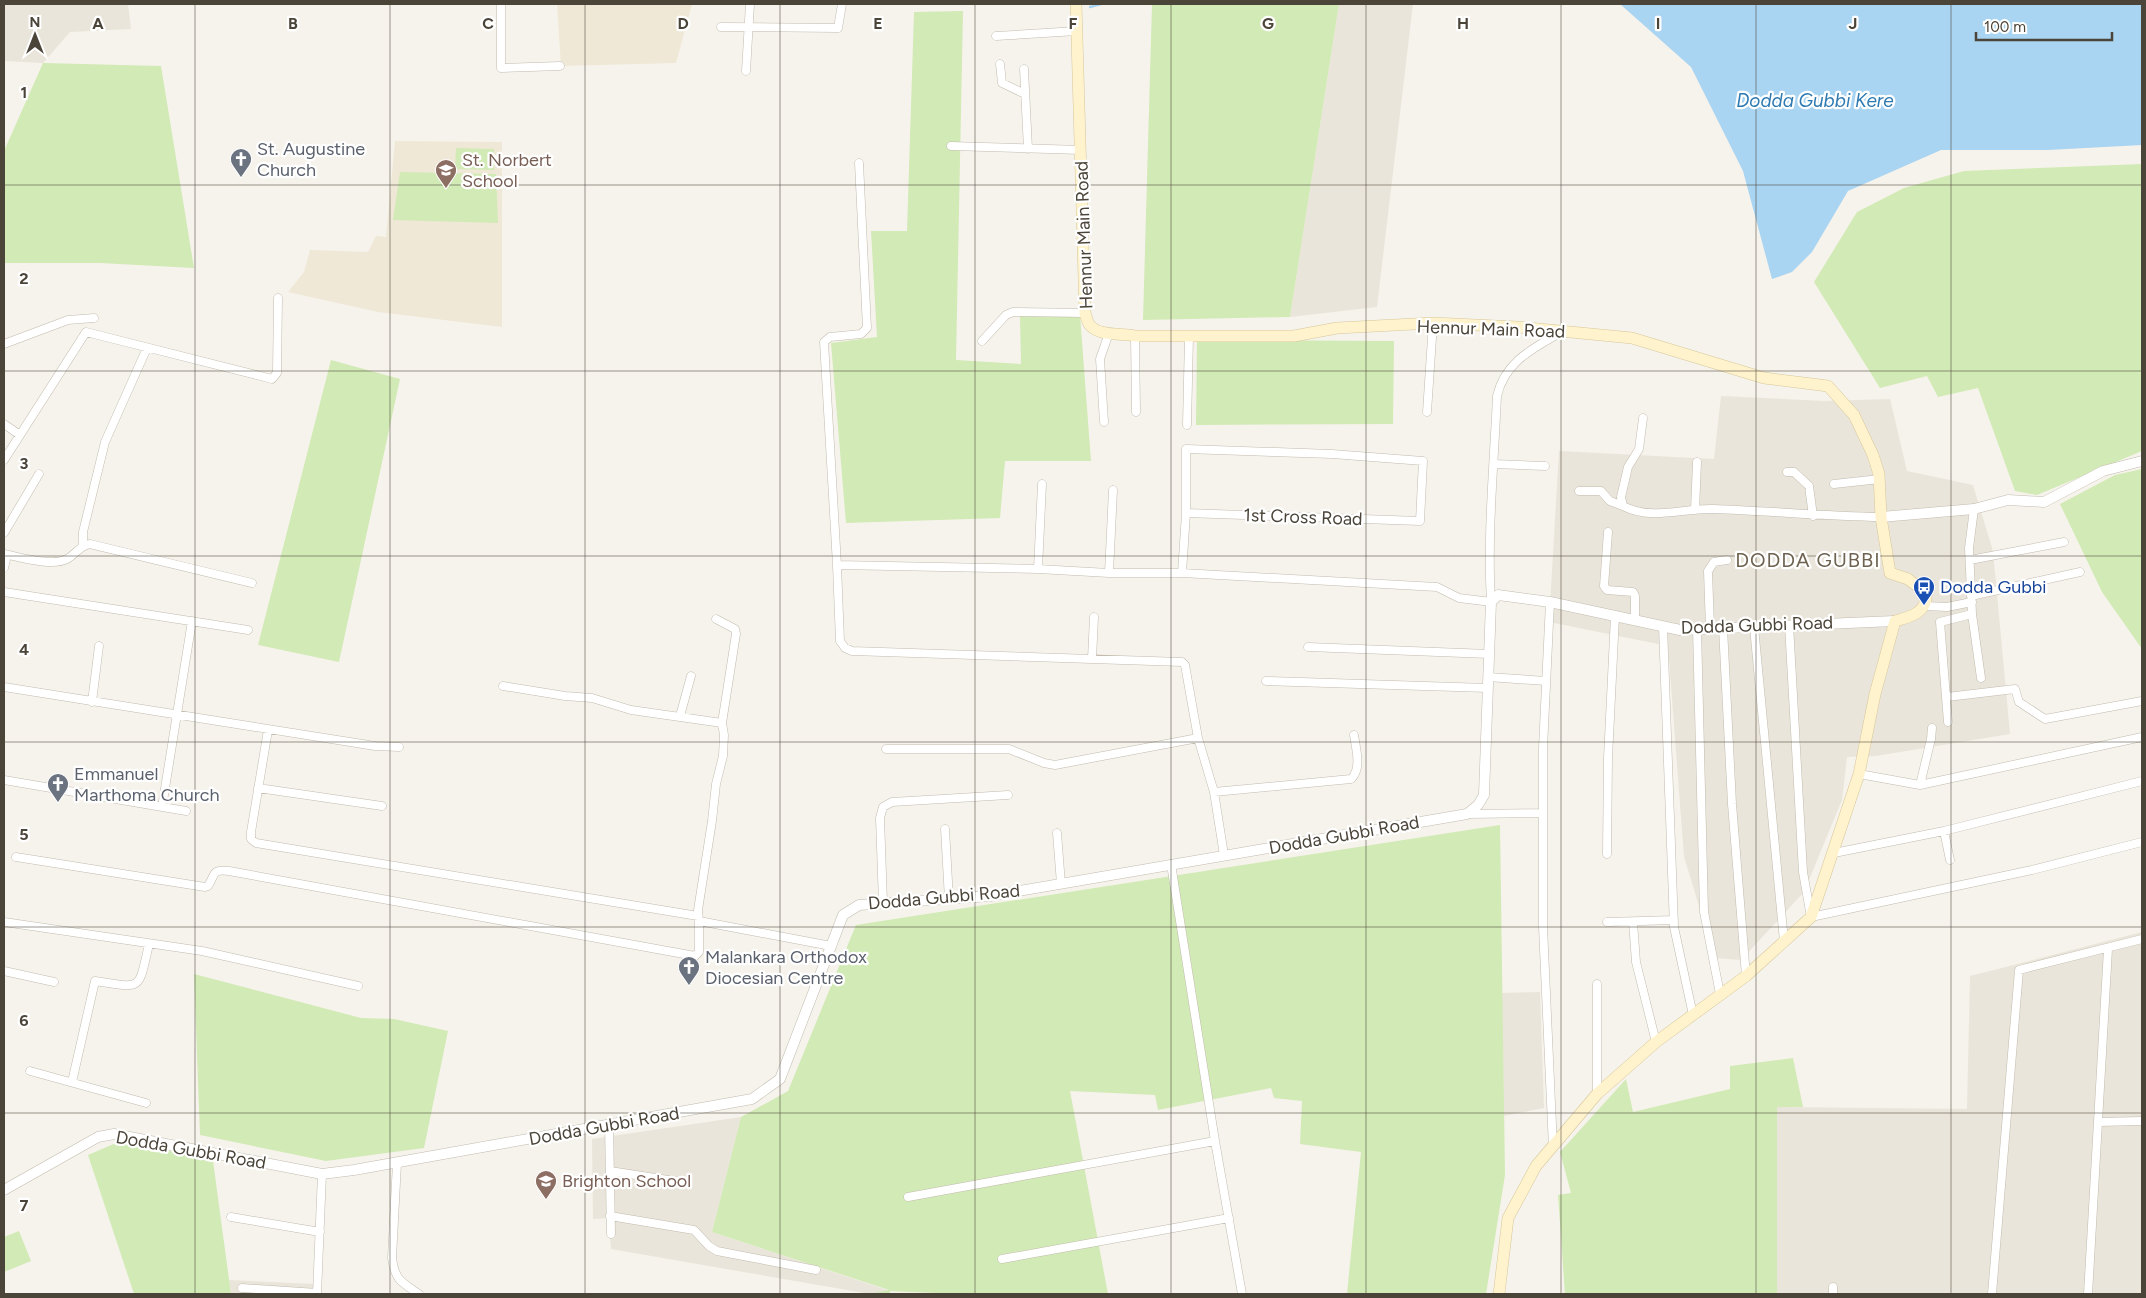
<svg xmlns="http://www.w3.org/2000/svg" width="2146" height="1298" font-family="Figtree,sans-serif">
  <rect width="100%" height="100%" fill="#f6f3ec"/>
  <path fill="#eae5da" d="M4,4H128L131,29L70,32L43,63L4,61Z
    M1339,4H1413L1377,307L1290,317Z
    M1721,396L1824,401L1890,399L1907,471L1973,485L1993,551L2010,734L1876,756L1847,757L1842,800L1804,892L1741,960L1715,958L1684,857L1668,646L1549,622L1559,451L1714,459Z
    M2142,932V1294H1777V1107L1967,1109L1970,976Z
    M1540,992L1544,1108L1504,1116L1502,993Z
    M741,1117L712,1232L890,1291L870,1294L611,1249L609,1218L593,1219L592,1139Z
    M229,1280L315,1284V1294H231Z"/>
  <path fill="#efe8d6" d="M557,4H692L676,63L561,66Z
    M395,141L502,142V327L378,312L288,292L304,272L310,250L368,252L376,236L386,237Z"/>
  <path fill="#d2eab5" d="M1152,4H1339L1290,317L1143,320Z
    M963,11L956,360L1021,364L1020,316L1080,315L1091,461H1005L1000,518L846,523L831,343L877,337L871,231H907L914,12Z
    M43,63L161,66L194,268L100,263H4V151Z
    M456,148L494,149V170L455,169Z
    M2142,164V451L2037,495L2015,491L1978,388L1938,397L1927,376L1880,388L1814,282L1857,212L1904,188L1964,171Z
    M400,172L496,174L498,223L393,220Z
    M1197,340L1394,341L1393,424L1196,425Z
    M331,360L400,379L339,662L258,645Z
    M2142,469V649L2102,592L2060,504L2115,475Z
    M1500,825L1505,1175L1486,1294H1347L1361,1152L1300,1144L1302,1101L1274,1098L1271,1088L1158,1110L1155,1095L1070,1091L1108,1294H958L890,1291V1294H869L889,1290L712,1232L741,1117L788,1091L856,925Z
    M194,974L361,1018L394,1019L448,1031L424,1148L326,1161L200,1135Z
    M1793,1058L1803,1107H1777V1294H1565L1558,1195L1571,1193L1560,1152L1626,1079L1633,1112L1730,1089V1066Z
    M123,1140L213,1161L231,1294H134L88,1155Z
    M19,1231L31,1261L4,1272V1237Z"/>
  <path fill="#a9d4f2" d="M1620,4H2142V145L2048,150H1941L1848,191L1812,252L1792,272L1772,279L1743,171L1691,67Z"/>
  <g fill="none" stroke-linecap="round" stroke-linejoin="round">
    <path stroke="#a9d4f2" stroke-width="2.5" d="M1090,7L1101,4"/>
    <g stroke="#c2bbae" stroke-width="9">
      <path id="minor" d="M501,4V68L560,66
        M721,27L838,28L842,4
        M996,36L1077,31
        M1000,64L1002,83L1025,94
        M1024,69L1028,149
        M746,71L750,4
        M951,146L1081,150
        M859,163L867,328L861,334L830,337L824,342L837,565L840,641L845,648L852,651L1182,662L1185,665L1198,738L1214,792L1224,855
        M1135,336L1136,412
        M982,341L1006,315L1013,312L1085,313
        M4,344L68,320L94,318
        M1427,412L1433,323
        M1643,418L1639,449L1628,467L1621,497L1623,506C1652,521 1682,508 1713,509C1769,511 1825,516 1881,517
        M1104,422L1100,359L1109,333
        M4,424L20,435
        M1187,425L1189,336
        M4,460L86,332L272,379L277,373L278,298
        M1494,464L1545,466
        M1787,472H1794L1809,486L1813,516
        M1834,484L1880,479
        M1579,491H1601L1610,501L1623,506
        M1974,509L1969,548L1972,614L1981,678
        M1695,510L1697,462
        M1608,532L1604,586L1607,590L1633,592L1635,596V620
        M4,533L39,474
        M83,545V532L105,442L147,348
        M4,554C20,557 52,567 67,559C76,554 79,546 90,544L252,583
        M1970,560L2064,542
        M837,565L1038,569L1109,573H1182L1437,587L1459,598L1491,602C1487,534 1494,464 1497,396C1505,361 1534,348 1563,331
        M4,568L7,555
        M1038,569L1042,484
        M1109,573L1113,490
        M1182,573L1186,513V449L1332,454L1423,461L1420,521L1186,513
        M4,592L248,630
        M1971,596L2080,572
        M1550,602L1543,748V927L1553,1147
        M1924,606L1947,607L1972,602
        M716,619L735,629L736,634L722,723
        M1789,625L1803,872L1811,917L2032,870L2142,842
        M1663,626L1674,927L1693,1015
        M1754,627L1784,941
        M1710,628L1708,571L1714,562L1727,560
        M1723,628L1732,804L1746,976
        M1697,629L1704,912L1720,994
        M1308,647L1489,654
        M1092,659L1094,617
        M1488,677L1546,681
        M1266,681L1488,688
        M503,686L565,696L592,698L631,710L722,723L724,735L723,756L716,784L712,821L698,910L699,921L831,946
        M4,687L375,746L399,747
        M1947,697L2015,689L2019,702L2045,719L2142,701
        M92,702L99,646
        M680,716L691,676
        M1948,722L1940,622L1972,614
        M268,730L251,832V839L256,843L698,916
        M886,749H1009L1044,763L1055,765L1198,738
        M1859,774L1920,785L2142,737
        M4,780L186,811
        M1920,785L1931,739L1932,728
        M258,788L382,806
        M1214,792L1351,779C1362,769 1356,749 1354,735
        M162,807L192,621
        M1467,814L1543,813
        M945,829L949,899
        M1944,831L1950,860
        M1057,833L1061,884
        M1834,853L1944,831L2142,781
        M1607,854L1608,758L1615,616
        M16,857L205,887L208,886C216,874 211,869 229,871L695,956L699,952V921
        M1171,864L1215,1141L1242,1294
        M883,903L880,818L883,807L892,802L1008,795
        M4,922L202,951L358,986
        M1607,922L1674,920
        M1633,922L1636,962L1656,1042
        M4,971L54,982
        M1597,984V1094
        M30,1071L146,1103
        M72,1082L95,981C143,988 138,992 149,944
        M2098,1122L2142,1121
        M609,1125L611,1234
        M397,1163L392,1258C395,1280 401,1282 419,1294
        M610,1171L687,1183
        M908,1197L1215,1141
        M610,1216L694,1230L709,1246L717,1251L816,1270
        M231,1217L320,1232
        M1002,1259L1229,1218
        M242,1288L317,1293
        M317,1294L322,1174
        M1833,1294V1287
        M1992,1294L2019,970L2142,939
        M2088,1294L2108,949"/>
    </g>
    <g stroke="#c2bbae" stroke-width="11">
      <path id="tertiary" d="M1881,517L1974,509L2008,500L2044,502L2103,471L2142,461
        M4,1190L98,1137L114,1134L322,1174L354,1170L752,1099L780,1079L843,915L859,905L990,896L1467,814L1478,805L1484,795L1491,602L1498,595L1550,602L1680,630L1895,621"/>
    </g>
    <g stroke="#d6c79b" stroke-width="12">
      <path id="secondary" d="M1076,4L1085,313C1086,316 1087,321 1089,324C1098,337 1122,333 1135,336H1294L1337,328L1433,323L1518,327L1632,338L1764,378L1828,386L1854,415L1873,455L1879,474L1881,517L1890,573L1908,579L1926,593C1928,612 1911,617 1895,621L1875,694L1859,774L1811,917L1746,976L1656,1042L1597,1094L1536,1166L1508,1218L1499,1294"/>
    </g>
    <use href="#minor" stroke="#fff" stroke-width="8"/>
    <use href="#tertiary" stroke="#fff" stroke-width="10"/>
    <use href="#secondary" stroke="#fff3cd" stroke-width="11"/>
  </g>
  <path fill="none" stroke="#4b4439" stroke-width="1" stroke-opacity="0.55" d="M195,4V1294M390,4V1294M585,4V1294M780,4V1294M975,4V1294M1171,4V1294M1366,4V1294M1561,4V1294M1756,4V1294M1951,4V1294M4,185H2142M4,371H2142M4,556H2142M4,742H2142M4,927H2142M4,1113H2142"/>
  <defs>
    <g id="church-pin" transform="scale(1.125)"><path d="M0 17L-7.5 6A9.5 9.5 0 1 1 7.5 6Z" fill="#6b7280" stroke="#fff"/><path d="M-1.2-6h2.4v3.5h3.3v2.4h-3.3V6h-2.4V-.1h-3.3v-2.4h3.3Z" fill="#fff"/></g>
    <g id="school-pin" transform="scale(1.125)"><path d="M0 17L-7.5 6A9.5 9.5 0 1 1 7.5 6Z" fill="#8d6e63" stroke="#fff"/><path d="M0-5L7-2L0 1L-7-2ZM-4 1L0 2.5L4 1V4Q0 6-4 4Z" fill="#fff"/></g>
    <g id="bus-pin" transform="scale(1.125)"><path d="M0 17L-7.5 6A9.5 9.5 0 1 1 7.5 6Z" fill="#1a4fb4" stroke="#fff"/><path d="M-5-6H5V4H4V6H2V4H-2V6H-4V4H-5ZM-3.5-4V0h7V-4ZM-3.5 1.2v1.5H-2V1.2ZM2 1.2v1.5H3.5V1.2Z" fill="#fff"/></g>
  </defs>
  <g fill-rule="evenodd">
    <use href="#church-pin" x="241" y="159"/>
    <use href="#school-pin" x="446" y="170"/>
    <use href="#bus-pin" x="1924" y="587"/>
    <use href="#church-pin" x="58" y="784"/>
    <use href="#church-pin" x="689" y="967"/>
    <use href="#school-pin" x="546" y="1181"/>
  </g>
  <g text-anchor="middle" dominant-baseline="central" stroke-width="4.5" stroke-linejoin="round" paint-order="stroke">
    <g font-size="18" fill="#5b616d" stroke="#fff" text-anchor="start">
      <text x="257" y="149">St. Augustine<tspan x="257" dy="21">Church</tspan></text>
      <text x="74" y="774">Emmanuel<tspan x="74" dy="21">Marthoma Church</tspan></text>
      <text x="705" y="957">Malankara Orthodox<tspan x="705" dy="21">Diocesian Centre</tspan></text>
    </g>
    <g font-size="18" fill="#785e54" stroke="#fff" text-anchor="start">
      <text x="462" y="160">St. Norbert<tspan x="462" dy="21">School</tspan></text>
      <text x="562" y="1181">Brighton School</text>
    </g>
    <g font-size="18" fill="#4b4439" stroke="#fff">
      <text transform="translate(1084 235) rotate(-92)">Hennur Main Road</text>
      <text transform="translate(1491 329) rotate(2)">Hennur Main Road</text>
      <text transform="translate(1303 517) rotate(2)">1st Cross Road</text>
      <text transform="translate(1757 625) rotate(-2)">Dodda Gubbi Road</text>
      <text transform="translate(1344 835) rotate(-10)">Dodda Gubbi Road</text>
      <text transform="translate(944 897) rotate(-5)">Dodda Gubbi Road</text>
      <text transform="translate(604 1126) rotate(-10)">Dodda Gubbi Road</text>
      <text transform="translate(191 1150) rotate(10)">Dodda Gubbi Road</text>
    </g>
    <g font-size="18" fill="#164399" stroke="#fff" text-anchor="start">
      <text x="1940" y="587">Dodda Gubbi</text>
    </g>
    <g font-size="19" font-style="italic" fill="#2e7ab2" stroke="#fff">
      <text x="1815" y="100">Dodda Gubbi Kere</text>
    </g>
    <g font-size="20" letter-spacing="1" fill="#6e6250" stroke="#fff">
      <text x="1808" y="560">DODDA GUBBI</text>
    </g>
  </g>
  <g font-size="16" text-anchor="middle" font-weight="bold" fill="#4b4439" stroke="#fff" stroke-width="4.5" stroke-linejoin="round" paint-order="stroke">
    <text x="98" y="29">A</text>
    <text x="293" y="29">B</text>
    <text x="488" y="29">C</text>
    <text x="683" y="29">D</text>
    <text x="878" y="29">E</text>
    <text x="1073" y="29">F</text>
    <text x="1268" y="29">G</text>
    <text x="1463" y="29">H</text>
    <text x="1658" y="29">I</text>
    <text x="1853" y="29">J</text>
    <text x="24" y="98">1</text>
    <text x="24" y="284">2</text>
    <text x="24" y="469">3</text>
    <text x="24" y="655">4</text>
    <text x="24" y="840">5</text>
    <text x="24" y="1026">6</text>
    <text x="24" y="1211">7</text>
  </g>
  <rect width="2146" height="1298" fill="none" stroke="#4b4439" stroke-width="10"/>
  <g transform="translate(35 35)" stroke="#ffffff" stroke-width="4" paint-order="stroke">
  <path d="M0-4L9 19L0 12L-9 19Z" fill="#4b4439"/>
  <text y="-8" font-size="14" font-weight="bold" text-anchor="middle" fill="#4b4439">N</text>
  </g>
  <path d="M1976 32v8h136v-8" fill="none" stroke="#4b4439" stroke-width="2.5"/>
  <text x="1984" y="32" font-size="15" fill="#4b4439" stroke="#ffffff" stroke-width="4" paint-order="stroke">100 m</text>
</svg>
